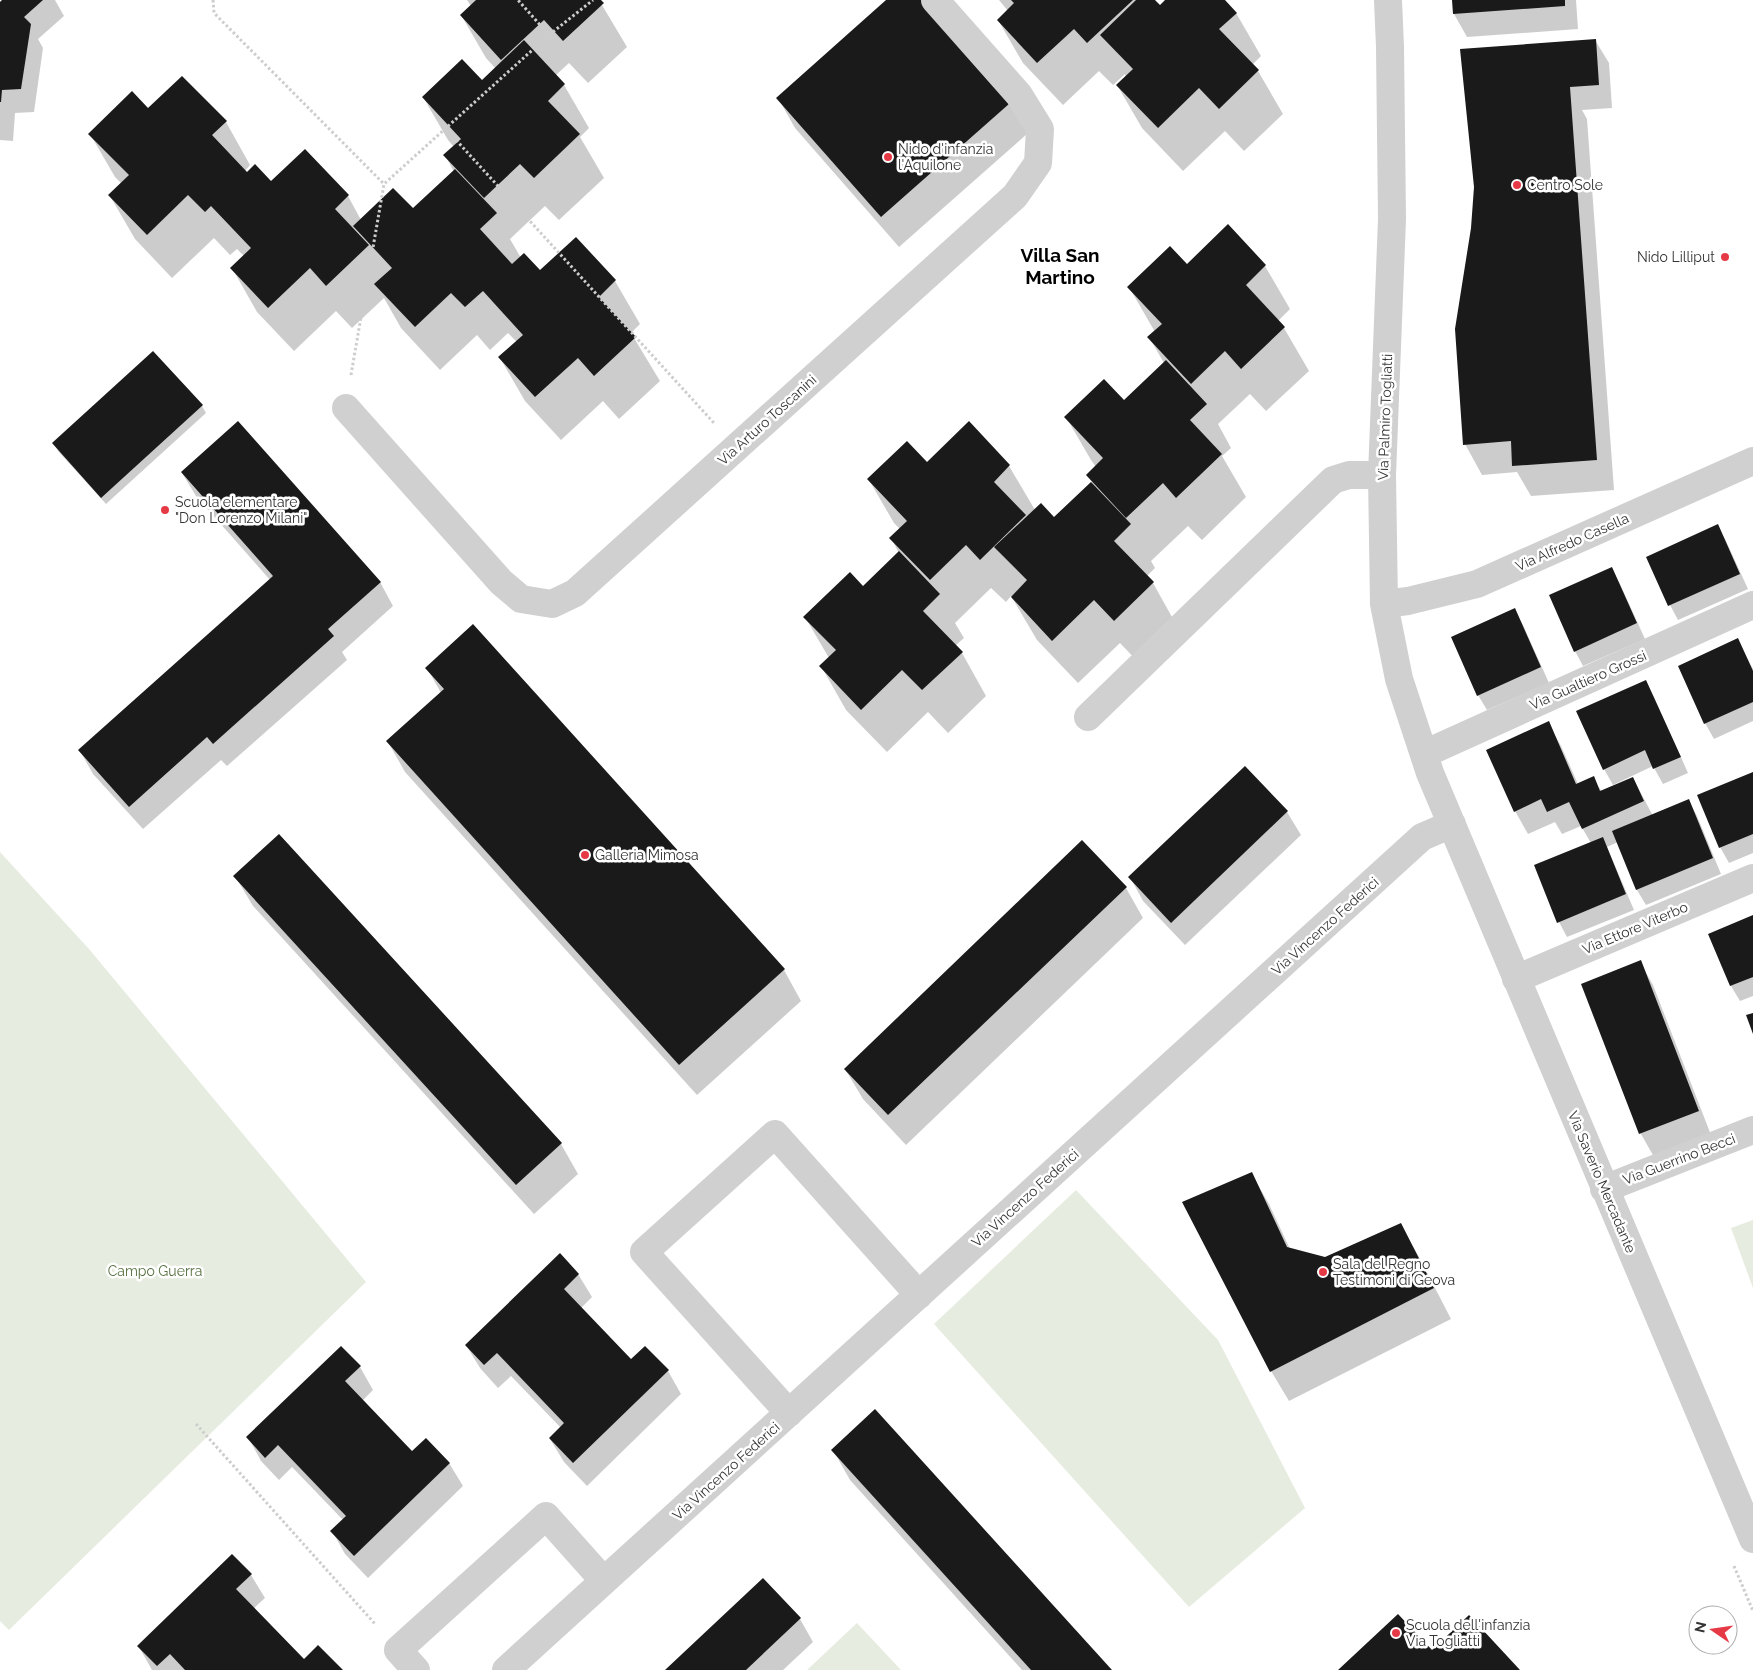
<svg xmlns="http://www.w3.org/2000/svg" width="1753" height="1670" font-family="Raleway,sans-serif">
  <rect width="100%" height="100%" fill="#fff"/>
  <path fill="#e6ecdf" d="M0,852L89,949L366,1282L9,1630L0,1621Z
    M1076,1190L1218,1340L1305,1508L1189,1607L934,1324Z
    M1753,1220V1288L1731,1228Z
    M857,1623L901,1670H807Z"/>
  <path fill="#0003" d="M4,0H55L64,16L38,39L43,48L34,112L15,113L13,141L0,140V3Z
    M467,0H599L627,47L588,83L569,63L555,76L564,85L589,128L580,137L604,178L559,220L545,206L510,239L521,258L540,272L576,238L615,281L640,324L631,333L660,381L619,419L603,401L561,440L525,401L500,358L517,342L508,333L490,350L477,335L440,370L401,328L384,298L352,328L336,311L294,351L257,312L232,268L244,256L237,249L230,255L214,238L172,278L135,239L110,196L122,184L115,177L90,134L148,110L226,122L250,165L245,171L247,173L271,183L348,196L361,220L413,210L454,172L445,155L454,147L448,140L423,97L482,82L496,69L486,58L461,15L471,6Z
    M888,0L1036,126L899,247L795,128L778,98Z
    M999,0H1153L1160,7L1167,0H1223L1236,13L1261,56L1252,65L1258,71L1283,114L1244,151L1225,131L1183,171L1142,128L1117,85L1126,77L1125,74L1113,85L1099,71L1063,105L1023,63L998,20L1008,11Z
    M1453,0H1576L1578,29L1467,37L1454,14Z
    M1595,40L1609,63L1612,108L1582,110L1587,119L1614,490L1531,496L1517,472L1482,475L1465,444L1472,228L1476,187Z
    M1228,226L1265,266L1290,309L1278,321L1284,328L1309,371L1266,411L1250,394L1218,424L1231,448L1222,456L1246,497L1202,540L1188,526L1151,561L1155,568L1146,577L1153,583L1177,626L1139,663L1120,643L1078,683L1037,640L1011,596L1006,602L991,588L955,623L964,638L955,646L962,653L986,696L948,733L928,712L887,752L846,710L821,666L829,658L805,617L863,588L899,553L891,538L900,529L894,523L869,480L927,464L1009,466L1035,510L1054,518L1092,482L1087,475L1096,467L1091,460L1066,417L1124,401L1164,363L1149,337L1155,332L1129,287L1187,266Z
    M153,352L202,406L206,413L106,504L58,451L54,443Z
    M182,473L380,582L393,606L342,652L347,660L227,766L221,760L143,829L93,774L80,751L270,580L196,496Z
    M1718,526L1726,541L1748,589L1678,620L1670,605Z
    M1611,568L1620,584L1645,639L1583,666L1575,651Z
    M1514,610L1523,625L1549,683L1487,710L1478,695Z
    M473,626L784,970L801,1001L697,1095L405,772L388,742L441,693L427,668Z
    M1738,640L1753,669V721L1714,739L1705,723Z
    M1645,681L1654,697L1688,773L1663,784L1653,766L1613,785L1604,769Z
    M1548,723L1561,746L1578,784L1593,778L1602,792L1633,778L1653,816L1689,801L1697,816L1721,874L1646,905L1637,890L1618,842L1607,847L1634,910L1567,937L1559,922L1591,843L1581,826L1562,834L1555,822L1528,834L1515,811Z
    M1245,768L1287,812L1301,835L1185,945L1143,901L1130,877Z
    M1753,773V853L1729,863L1720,847Z
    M235,876L561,1144L578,1174L534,1214L253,906Z
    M1126,888L1143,918L906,1145L863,1099L845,1069Z
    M1753,917V996L1740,1001L1731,986L1709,935Z
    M1640,962L1653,985L1711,1135L1654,1157L1641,1134L1583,984Z
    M1251,1173L1269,1204L1290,1249L1325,1258L1400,1224L1418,1255L1451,1319L1289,1401L1271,1371Z
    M578,1274L592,1297L581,1308L631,1361L645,1347L668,1371L681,1394L587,1486L564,1462L550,1439L561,1428L511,1376L498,1388L480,1368L466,1345Z
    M360,1367L373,1390L362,1401L412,1453L449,1463L463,1486L368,1578L345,1554L332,1531L343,1520L292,1467L279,1480L261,1461L248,1437Z
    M833,1450L1111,1670H1022L850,1480Z
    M232,1555L251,1575L265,1598L253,1609L304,1661L341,1670H152L139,1647Z
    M800,1619L813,1642L783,1670H667Z"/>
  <path fill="#1a1a1a" d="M2,0H43L24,17L31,24L21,89L2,90L1,102H0V2Z
    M476,0H601L604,3L563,41L544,20L501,60L460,15Z
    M886,0H935L1019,95L881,217L776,98Z
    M1011,0H1133L1087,43L1074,29L1037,63L997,20L1014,3Z
    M1136,0H1155L1160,5L1165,0H1225L1237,13L1219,29L1259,70L1219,109L1199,88L1158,128L1116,85L1133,69L1100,35Z
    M1452,0H1565V6L1453,14Z
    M1596,39L1599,85L1570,87L1597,460L1512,466L1511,441L1463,445L1455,329L1471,228L1474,187L1460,49Z
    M524,40L565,84L548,101L580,134L534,178L520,164L484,198L443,155L461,139L422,97L462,59L482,80Z
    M182,76L227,121L212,135L247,172L255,164L271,181L305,149L349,195L335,209L369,245L326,286L310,268L268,308L230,268L251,248L211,206L205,212L188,195L147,235L108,195L129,175L88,134L132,91L148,108Z
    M455,169L497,213L480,229L512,264L524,253L540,270L576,237L616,280L599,297L636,337L594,376L578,358L535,397L498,357L523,335L483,291L465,307L451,293L415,327L374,284L392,268L353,226L393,188L413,208Z
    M1228,224L1266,265L1246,285L1285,327L1241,369L1225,351L1191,384L1147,337L1162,324L1127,287L1170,246L1187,264Z
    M153,351L203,405L101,498L52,443Z
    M1166,360L1207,404L1190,420L1222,454L1176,498L1163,483L1126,518L1086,475L1103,458L1064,417L1104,379L1124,400Z
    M238,421L381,582L328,629L334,636L213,744L207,737L129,807L78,750L273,576L181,472Z
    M969,421L1010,465L994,482L1026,515L980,560L966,545L930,580L889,538L907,521L867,479L907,441L927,462Z
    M1091,482L1131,524L1114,541L1154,582L1114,621L1094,600L1052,641L1011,597L1027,580L994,547L1041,503L1054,517Z
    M1718,524L1740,574L1668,606L1646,557Z
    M899,551L940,594L923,611L963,652L922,690L902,670L861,710L819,666L836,650L803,617L850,572L863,586Z
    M1612,567L1637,623L1574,652L1549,595Z
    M1515,608L1541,667L1477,696L1451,637Z
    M473,624L785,969L679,1065L386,741L444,689L425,668Z
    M1738,638L1753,671V702L1704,724L1678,666Z
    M1646,680L1681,757L1653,769L1645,750L1603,770L1576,711Z
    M1549,721L1576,784L1594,776L1600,791L1633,777L1644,801L1582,829L1569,802L1547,812L1541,799L1514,812L1486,750Z
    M1245,766L1288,811L1171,923L1128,877Z
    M1753,772V834L1719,848L1697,795Z
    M1689,799L1713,858L1636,890L1612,831Z
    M279,834L562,1143L516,1185L233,876Z
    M1603,837L1626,894L1557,923L1534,865Z
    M1082,840L1127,887L888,1115L844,1069Z
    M1753,915V977L1730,986L1708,934Z
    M1641,960L1699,1111L1639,1134L1581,984Z
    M1753,1013V1034L1746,1015Z
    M1252,1172L1287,1247L1325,1257L1401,1223L1434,1288L1270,1372L1182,1202Z
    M560,1253L579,1274L564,1289L631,1359L645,1346L669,1370L573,1463L549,1438L564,1423L497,1353L484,1365L465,1345Z
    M341,1346L361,1366L345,1381L412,1451L426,1438L450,1463L354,1556L330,1531L346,1516L278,1445L265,1458L246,1437Z
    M875,1409L1112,1670H1031L831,1450Z
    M232,1554L252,1574L236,1589L304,1659L318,1645L343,1670H185L170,1654L157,1666L137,1646Z
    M763,1578L801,1618L746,1670H665Z
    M1398,1614L1432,1650L1469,1615L1520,1670H1338Z"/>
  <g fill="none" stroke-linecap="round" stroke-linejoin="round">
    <path stroke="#cdcdcd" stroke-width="3" stroke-dasharray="2.5 2.5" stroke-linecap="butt" d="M213,0L214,13L384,184
      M549,35L593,0
      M446,129L714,423
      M351,375L384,184L549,35L518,0
      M196,1424L376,1625
      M1734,1566L1753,1611"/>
    <path stroke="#d0d0d0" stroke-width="28" d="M1388,0L1390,47L1392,219L1382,475L1384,604L1399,679L1430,773L1753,1539
      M346,408L501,582L521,599L552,604L575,593L1015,196L1038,163L1040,129L1019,95L935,0
      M1384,604L1408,601L1477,584L1753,461
      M1088,717L1333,480L1349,475H1382
      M1424,754L1753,605
      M1516,979L1753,878
      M1604,1189L1753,1130
      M789,1413L644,1252L775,1134L919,1295
      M416,1670L398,1650L546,1516L604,1581
      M506,1670L1422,837L1452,824"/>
  </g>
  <g fill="#e63946" stroke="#fff" stroke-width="2">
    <circle cx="888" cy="157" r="5"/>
    <circle cx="1517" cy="185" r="5"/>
    <circle cx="1725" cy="257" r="5"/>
    <circle cx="165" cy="510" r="5"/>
    <circle cx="585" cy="855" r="5"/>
    <circle cx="1323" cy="1272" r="5"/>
    <circle cx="1396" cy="1633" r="5"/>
  </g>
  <g text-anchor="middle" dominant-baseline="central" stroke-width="5" stroke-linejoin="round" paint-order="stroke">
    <g font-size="14" fill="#333" stroke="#fff" text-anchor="start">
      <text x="898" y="149">Nido d'infanzia<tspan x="898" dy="16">l'Aquilone</tspan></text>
      <text x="1527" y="185">Centro Sole</text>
      <text x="1715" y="257" text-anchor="end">Nido Lilliput</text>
      <text x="175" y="502">Scuola elementare<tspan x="175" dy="16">"Don Lorenzo Milani"</tspan></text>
      <text x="595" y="855">Galleria Mimosa</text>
      <text x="1333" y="1264">Sala del Regno<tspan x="1333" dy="16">Testimoni di Geova</tspan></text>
      <text x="1406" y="1625">Scuola dell'infanzia<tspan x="1406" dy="16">Via Togliatti</tspan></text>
    </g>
    <g font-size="14" fill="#333" stroke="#fff">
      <text transform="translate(1385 417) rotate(-88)">Via Palmiro Togliatti</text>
      <text transform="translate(767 420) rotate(-42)">Via Arturo Toscanini</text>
      <text transform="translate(1572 542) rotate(-24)">Via Alfredo Casella</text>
      <text transform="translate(1588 680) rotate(-24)">Via Gualtiero Grossi</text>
      <text transform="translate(1325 926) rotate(-42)">Via Vincenzo Federici</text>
      <text transform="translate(1635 928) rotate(-23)">Via Ettore Viterbo</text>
      <text transform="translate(1679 1159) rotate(-21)">Via Guerrino Becci</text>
      <text transform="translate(1602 1182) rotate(67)">Via Saverio Mercadante</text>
      <text transform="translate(1025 1198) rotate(-42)">Via Vincenzo Federici</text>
      <text transform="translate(726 1471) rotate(-42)">Via Vincenzo Federici</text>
    </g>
    <g font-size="14" fill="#56703f" stroke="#fff">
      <text x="155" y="1271">Campo Guerra</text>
    </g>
    <g font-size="19" font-weight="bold" fill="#000" stroke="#fff">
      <text x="1060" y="255">Villa San<tspan x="1060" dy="22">Martino</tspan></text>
    </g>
  </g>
  <g transform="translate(1713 1630) rotate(283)"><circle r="24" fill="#ffffff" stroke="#adadad"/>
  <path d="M0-4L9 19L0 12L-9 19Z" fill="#e63946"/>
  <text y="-8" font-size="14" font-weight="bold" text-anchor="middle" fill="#333333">N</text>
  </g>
</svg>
